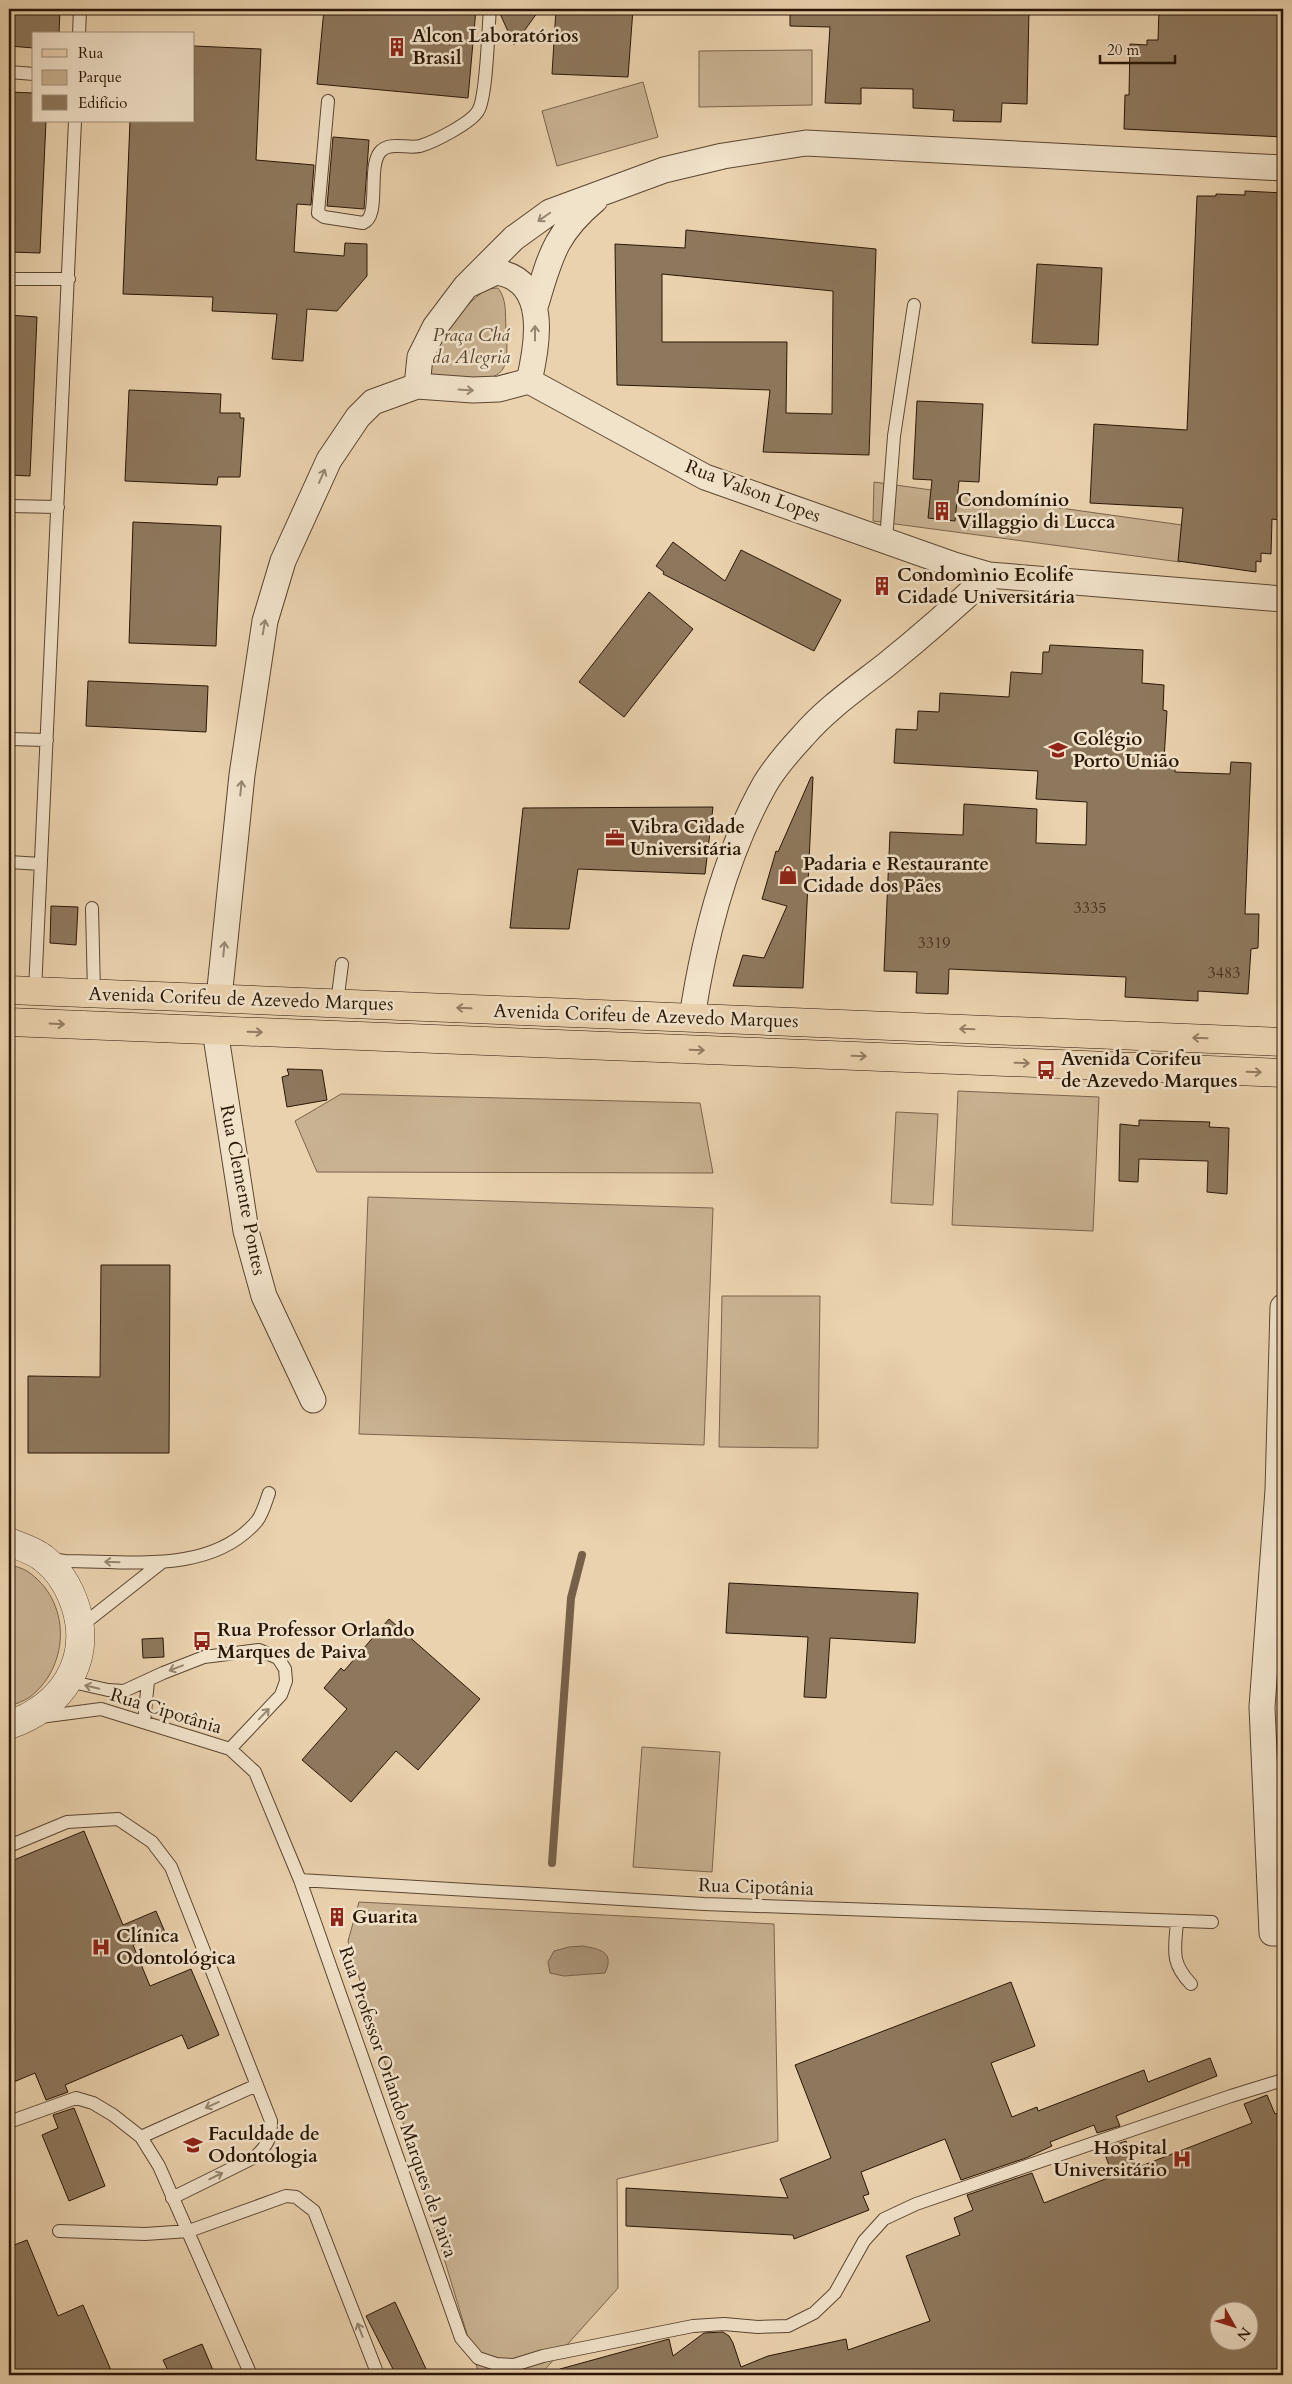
<svg xmlns="http://www.w3.org/2000/svg" width="1292" height="2384" font-family="Cardo,serif">
  <rect width="100%" height="100%" fill="#ead2ae"/>
  <filter id="stains"><feTurbulence type="fractalNoise" baseFrequency=".004" numOctaves="4"/><feColorMatrix values="0 0 0 0 .2 0 0 0 0 .09 0 0 0 0 .02 0 0 0 .5 -.17"/></filter>
  <radialGradient id="worn" r=".72"><stop offset=".6" stop-color="#630" stop-opacity="0"/><stop offset="1" stop-color="#630" stop-opacity=".3"/></radialGradient>
  <path fill="#c9b291" stroke="#7a644c" d="M812,50V105L699,107V51Z
    M643,82L658,137L557,166L542,111Z
    M498,288C507,299 505,314 506,328C507,340 508,356 504,367C495,388 441,378 423,377L440,328L486,289Z
    M874,482L1182,525L1180,562L873,521Z
    M958,1091L1099,1097L1093,1231L952,1225Z
    M341,1094L700,1103L713,1173L317,1172L295,1121Z
    M896,1112L938,1114L933,1205L891,1203Z
    M368,1197L713,1208L704,1445L359,1434Z
    M722,1296H820L818,1448L719,1447Z
    M9,1564C14,1566 22,1568 27,1571C71,1600 71,1665 30,1697C24,1701 15,1704 9,1707Z
    M642,1747L720,1752L712,1872L633,1867Z
    M359,1902L774,1924L778,2141L617,2179L618,2288L540,2375L479,2374L348,1941Z"/>
  <path fill="#a99275" stroke="#766049" d="M583,1946C600,1949 615,1952 605,1973L564,1976L550,1973L548,1962L554,1951L569,1947Z"/>
  <g fill="none" stroke-linecap="round" stroke-linejoin="round">
    <path stroke="#766049" stroke-width="8" d="M552,1863L571,1598L582,1555"/>
  </g>
  <path fill="#8e785d" stroke="#2a1606" fill-rule="evenodd" d="M9,9H60L59,34H34V48L9,46Z
    M324,9H476L468,98L317,84Z
    M498,9H540L514,45Z
    M556,9H633L628,77L552,74Z
    M790,9H1029L1027,104L1002,103L1001,122L953,121L954,110L913,108V89L861,88V104L825,103L830,27L790,26Z
    M1159,9H1283V137L1124,129L1125,95H1129L1130,44L1147,45V40H1158Z
    M194,46L261,49L256,160L314,165L311,205L297,204L294,252L344,256L345,243L367,244V276L337,311L307,309L303,361L272,359L277,314L212,311L213,297L123,294L130,121H194Z
    M9,92L34,93V121H46L40,253L9,252Z
    M333,137L369,140L364,209L327,206Z
    M1245,191L1283,193V398L1279,520L1272,519L1271,554L1261,553V562L1256,561V572L1178,561L1183,508L1090,503L1094,424L1187,430L1197,196H1216V194L1245,195Z
    M686,230L876,249L869,455L763,452L770,390L617,385L615,244L685,248ZM662,274L833,291L832,414L786,413L787,342H662Z
    M1037,264L1102,268L1098,345L1032,343Z
    M9,315L37,317L30,476L9,475Z
    M129,390L221,394L220,413H240V418H244L240,477H218L217,485L125,481Z
    M917,401L983,404L979,482L959,481L955,521L928,518L932,480L913,479Z
    M133,522L221,526L216,646L129,643Z
    M673,542L725,581L741,550L841,600L814,651L663,574L664,572L656,566Z
    M649,592L693,629L624,717L579,682Z
    M1050,645L1143,650L1142,683L1164,685L1163,710L1167,711L1164,759H1175V772L1230,774L1231,762L1251,763L1245,914H1259L1258,948L1251,949L1248,994L1198,991V1001L1125,997L1126,977L949,969L948,994L916,993L917,972L884,971L890,832L963,835L964,804L1037,809L1036,843L1086,845L1087,802L1036,799L1038,771L894,763L896,729L917,730L918,711L939,712L940,693L1009,697L1011,672L1042,674L1043,652H1049Z
    M88,681L208,686L206,732L86,726Z
    M811,777H813L803,988L733,986L743,955L764,958L787,906L762,899L776,851L778,852Z
    M713,807L705,874L578,869L569,929L510,928L523,808Z
    M51,906L78,907L76,945L50,943Z
    M287,1069L322,1070L327,1100L287,1107L282,1077L289,1075Z
    M1139,1120L1210,1122L1209,1127L1229,1128L1227,1194L1207,1192L1208,1161L1139,1159L1138,1182L1119,1181L1120,1124L1139,1126Z
    M101,1265H170L169,1453H28V1376L100,1377Z
    M729,1583L918,1593L915,1643L830,1638L826,1698L804,1697L808,1637L726,1633Z
    M389,1619L480,1699L418,1770L396,1751L351,1802L302,1760L347,1709L324,1688L341,1668L344,1671Z
    M163,1638L164,1657L143,1658L142,1639Z
    M84,1831L123,1925L156,1911L165,1932L133,1945L150,1986L191,1969L219,2035L188,2049L182,2035L65,2085L68,2092L46,2100L35,2073L9,2084V1862Z
    M1011,1982L1035,2046L991,2063L1012,2117L1037,2107L1038,2111L1144,2070L1148,2082L1210,2058L1217,2076L1116,2116L1120,2126L1097,2133L1094,2125L1050,2142L1052,2146L1026,2158L961,2180L945,2139L861,2172L869,2194L863,2196L869,2210L794,2239L793,2235L626,2226V2188L788,2198L780,2179L831,2158L795,2065Z
    M1267,2095L1275,2114L1283,2111V2375H561L560,2369L669,2339L673,2356L704,2333L723,2332L729,2336L733,2343L741,2367L768,2356L846,2339L848,2350L930,2321L906,2256L960,2235L954,2218L973,2210L967,2195L1032,2173L1044,2203L1113,2176L1103,2149L1126,2141L1136,2168L1252,2123L1244,2104ZM1220,2312H1250V2342H1220Z
    M74,2108L105,2186L69,2201L42,2135L58,2128L53,2115Z
    M27,2240L58,2316L83,2305L113,2375H9V2247Z
    M395,2302L426,2369L414,2375H396L366,2316Z
    M202,2344L215,2375H170L163,2360Z"/>
  <g fill="none" stroke-linecap="round" stroke-linejoin="round">
    <g stroke="#5a4530" stroke-width="14">
      <path id="service" d="M79,34L80,9
        M9,72L34,74
        M328,101L318,213L324,217L363,223C381,217 367,168 380,152C389,141 408,149 420,146C434,142 471,123 478,111C487,97 488,29 490,9
        M9,279H69
        M9,506L58,507
        M886,540L894,436L914,305
        M9,739L47,740
        M9,862L41,864
        M92,908L94,993
        M35,991L75,121
        M337,1003L342,964
        M50,1559L65,1561C128,1561 211,1575 257,1521C263,1513 266,1501 269,1493
        M81,1626L161,1563
        M68,1681L108,1690L124,1691L163,1673L204,1657L259,1650L278,1658L285,1669L286,1681L281,1695L230,1749
        M40,1717L101,1709L230,1749L255,1772L300,1880L461,2338L478,2358L496,2364L514,2365L543,2356L693,2326L724,2324L758,2327L788,2326L814,2313L835,2293L864,2241L884,2219L916,2204L1231,2096L1283,2080
        M144,1722L148,1681
        M9,1846L67,1822L118,1819L152,1842L171,1867L271,2121C271,2138 268,2145 255,2157L172,2198
        M300,1880L704,1904L1212,1922
        M1177,1921C1175,1950 1170,1962 1191,1984
        M9,2122L76,2098L93,2103L113,2115L141,2137L159,2166L251,2375
        M141,2137L257,2085
        M59,2231L145,2234L189,2231L286,2196L296,2197L314,2211L378,2375"/>
    </g>
    <g stroke="#5a4530" stroke-width="27">
      <path id="minor" d="M466,286L514,238L550,212L664,170L723,156L806,143L1283,168
        M535,307C550,258 554,234 595,200
        M529,381L705,477L954,565L989,575L1283,599
        M417,386L420,357L435,327L466,286L496,272C549,280 538,343 529,381
        M219,998L242,775L265,621L283,561L329,460L358,417L373,402L417,386L473,390L499,389L529,381
        M692,1018C704,938 725,855 765,784C775,767 790,750 803,736C827,708 858,687 886,665C922,636 956,606 989,575
        M215,1030L246,1231L264,1296L313,1400
        M1283,1307L1278,1490L1262,1707L1272,1933H1283"/>
    </g>
    <g stroke="#5a4530" stroke-width="29">
      <path id="tertiary" d="M9,1542C19,1546 35,1551 43,1558C59,1570 70,1589 76,1608C92,1663 61,1707 9,1725"/>
    </g>
    <g stroke="#2a1606" stroke-width="29">
      <path id="primary" d="M9,990L1283,1042
        M9,1022L1283,1073"/>
    </g>
    <use href="#service" stroke="#f1e2ca" stroke-width="12"/>
    <use href="#minor" stroke="#f1e2ca" stroke-width="25"/>
    <use href="#tertiary" stroke="#f1e2ca" stroke-width="28"/>
    <use href="#primary" stroke="#ead2ae" stroke-width="28"/>
  </g>
  <defs><path id="oneway-shaft" d="M-6 0H5M1.5-3L5.5 0L1.5 3" fill="none" stroke-width="1.6" stroke-linecap="round" stroke-linejoin="round" transform="scale(1.25)"/></defs>
  <g stroke="#978672">
    <use href="#oneway-shaft" transform="translate(544 217) rotate(145)"/>
    <use href="#oneway-shaft" transform="translate(535 333) rotate(-90)"/>
    <use href="#oneway-shaft" transform="translate(466 390) rotate(4)"/>
    <use href="#oneway-shaft" transform="translate(322 476) rotate(-66)"/>
    <use href="#oneway-shaft" transform="translate(264 627) rotate(-80)"/>
    <use href="#oneway-shaft" transform="translate(241 788) rotate(-84)"/>
    <use href="#oneway-shaft" transform="translate(224 949) rotate(-84)"/>
    <use href="#oneway-shaft" transform="translate(112 1562) rotate(-178)"/>
    <use href="#oneway-shaft" transform="translate(176 1668) rotate(159)"/>
    <use href="#oneway-shaft" transform="translate(92 1687) rotate(-167)"/>
    <use href="#oneway-shaft" transform="translate(264 1714) rotate(-46)"/>
    <use href="#oneway-shaft" transform="translate(212 2105) rotate(156)"/>
    <use href="#oneway-shaft" transform="translate(216 2176) rotate(-26)"/>
    <use href="#oneway-shaft" transform="translate(360 2330) rotate(-111)"/>
  </g>
  <g stroke="#947d62">
    <use href="#oneway-shaft" transform="translate(464 1008) rotate(-178)"/>
    <use href="#oneway-shaft" transform="translate(57 1024) rotate(3)"/>
    <use href="#oneway-shaft" transform="translate(967 1029) rotate(-178)"/>
    <use href="#oneway-shaft" transform="translate(255 1032) rotate(2)"/>
    <use href="#oneway-shaft" transform="translate(1200 1038) rotate(-178)"/>
    <use href="#oneway-shaft" transform="translate(697 1050) rotate(2)"/>
    <use href="#oneway-shaft" transform="translate(859 1056) rotate(2)"/>
    <use href="#oneway-shaft" transform="translate(1022 1063) rotate(2)"/>
    <use href="#oneway-shaft" transform="translate(1254 1072) rotate(2)"/>
  </g>
  <defs>
    <g id="building-bare" transform="scale(1.5)"><path d="M-4-6H4V6H1V3H-1V6H-4ZM-2.5-4.3h1.7v1.8h-1.7ZM.8-4.3h1.7v1.8H.8ZM-2.5-1h1.7V.8h-1.7ZM.8-1h1.7V.8H.8Z" fill="#8f2418" stroke="#f1e2ca" stroke-width="2.5" paint-order="stroke"/></g>
    <g id="school-bare" transform="scale(1.5)"><path d="M0-5L7-2L0 1L-7-2ZM-4 1L0 2.5L4 1V4Q0 6-4 4Z" fill="#8f2418" stroke="#f1e2ca" stroke-width="2.5" paint-order="stroke"/></g>
    <g id="office-bare" transform="scale(1.5)"><path d="M-6-3h4V-5.5h4V-3h4V5H-6ZM-1-4.5V-3h2v-1.5ZM-6 0V1H6V0Z" fill="#8f2418" stroke="#f1e2ca" stroke-width="2.5" paint-order="stroke"/></g>
    <g id="shop-bare" transform="scale(1.5)"><path d="M-5-2.5h2.3a2.7 3.5 0 0 1 5.4 0H5L5.5 6h-11ZM-1.5-2.5h3a1.5 2.3 0 0 0-3 0Z" fill="#8f2418" stroke="#f1e2ca" stroke-width="2.5" paint-order="stroke"/></g>
    <g id="bus-bare" transform="scale(1.5)"><path d="M-5-6H5V4H4V6H2V4H-2V6H-4V4H-5ZM-3.5-4V0h7V-4ZM-3.5 1.2v1.5H-2V1.2ZM2 1.2v1.5H3.5V1.2Z" fill="#8f2418" stroke="#f1e2ca" stroke-width="2.5" paint-order="stroke"/></g>
    <g id="hospital-bare" transform="scale(1.5)"><path d="M-5-5h3v3.5h4V-5h3V5h-3V1.5h-4V5h-3Z" fill="#8f2418" stroke="#f1e2ca" stroke-width="2.5" paint-order="stroke"/></g>
    <g id="university-bare" transform="scale(1.5)"><path d="M0-5L7-2L0 1L-7-2ZM-4 1L0 2.5L4 1V4Q0 6-4 4Z" fill="#8f2418" stroke="#f1e2ca" stroke-width="2.5" paint-order="stroke"/></g>
  </defs>
  <g fill-rule="evenodd">
    <use href="#building-bare" x="397" y="47"/>
    <use href="#building-bare" x="942" y="511"/>
    <use href="#building-bare" x="882" y="586"/>
    <use href="#school-bare" x="1058" y="750"/>
    <use href="#office-bare" x="615" y="838"/>
    <use href="#shop-bare" x="788" y="875"/>
    <use href="#bus-bare" x="1046" y="1070"/>
    <use href="#bus-bare" x="202" y="1641"/>
    <use href="#building-bare" x="337" y="1917"/>
    <use href="#hospital-bare" x="101" y="1947"/>
    <use href="#university-bare" x="193" y="2145"/>
    <use href="#hospital-bare" x="1182" y="2159"/>
  </g>
  <g text-anchor="middle" dominant-baseline="central" stroke-width="5" stroke-linejoin="round" paint-order="stroke">
    <g font-size="16" fill="#432e1c">
      <text x="1090" y="908">3335</text>
      <text x="934" y="943">3319</text>
      <text x="1224" y="973">3483</text>
    </g>
    <g font-size="19" font-weight="bold" fill="#2a1606" stroke="#f1e2ca" text-anchor="start">
      <text x="412" y="36">Alcon Laboratórios<tspan x="412" dy="22">Brasil</tspan></text>
      <text x="957" y="500">Condomínio<tspan x="957" dy="22">Villaggio di Lucca</tspan></text>
      <text x="897" y="575">Condomìnio Ecolife<tspan x="897" dy="22">Cidade Universitária</tspan></text>
      <text x="1073" y="739">Colégio<tspan x="1073" dy="22">Porto União</tspan></text>
      <text x="630" y="827">Vibra Cidade<tspan x="630" dy="22">Universitária</tspan></text>
      <text x="803" y="864">Padaria e Restaurante<tspan x="803" dy="22">Cidade dos Pães</tspan></text>
      <text x="1061" y="1059">Avenida Corifeu<tspan x="1061" dy="22">de Azevedo Marques</tspan></text>
      <text x="217" y="1630">Rua Professor Orlando<tspan x="217" dy="22">Marques de Paiva</tspan></text>
      <text x="352" y="1917">Guarita</text>
      <text x="116" y="1936">Clínica<tspan x="116" dy="22">Odontológica</tspan></text>
      <text x="208" y="2134">Faculdade de<tspan x="208" dy="22">Odontologia</tspan></text>
      <text x="1167" y="2148" text-anchor="end">Hospital<tspan x="1167" dy="22">Universitário</tspan></text>
    </g>
    <g font-size="19" font-style="italic" fill="#5a4530" stroke="#f1e2ca">
      <text x="471" y="335">Praça Chá<tspan x="471" dy="22">da Alegria</tspan></text>
    </g>
    <g font-size="19" fill="#2a1606" stroke="#f1e2ca">
      <text transform="translate(753 491) rotate(21)">Rua Valson Lopes</text>
      <text transform="translate(241 999) rotate(2)">Avenida Corifeu de Azevedo Marques</text>
      <text transform="translate(646 1016) rotate(2)">Avenida Corifeu de Azevedo Marques</text>
      <text transform="translate(243 1190) rotate(79)">Rua Clemente Pontes</text>
      <text transform="translate(166 1711) rotate(17)">Rua Cipotânia</text>
      <text transform="translate(756 1887) rotate(2)">Rua Cipotânia</text>
      <text transform="translate(398 2102) rotate(71)">Rua Professor Orlando Marques de Paiva</text>
    </g>
  </g>
  <rect width="1292" height="2384" fill="none" stroke="#ead2ae" stroke-width="30"/>
  <rect x="10" y="10" width="1272" height="2364" fill="none" stroke="#2a1606" stroke-width="2.5"/>
  <rect x="15" y="15" width="1262" height="2354" fill="none" stroke="#2a1606"/>
  <rect x="32" y="32" width="162" height="90" fill="#f1e2ca" stroke="#a1907c"/>
  <rect x="42" y="49" width="25" height="8" fill="#ead2ae" stroke="#a1907c"/>
  <text x="78" y="58" font-size="15" fill="#2a1606">Rua</text>
  <rect x="42" y="70" width="25" height="15" fill="#c9b291" stroke="#a1907c"/>
  <text x="78" y="82" font-size="15" fill="#2a1606">Parque</text>
  <rect x="42" y="95" width="25" height="15" fill="#8e785d" stroke="#a1907c"/>
  <text x="78" y="108" font-size="15" fill="#2a1606">Edifício</text>
  <g transform="translate(1234 2326) rotate(129)"><circle r="24" fill="#f1e2ca" stroke="#a1907c"/>
  <path d="M0-4L9 19L0 12L-9 19Z" fill="#8f2418"/>
  <text y="-8" font-size="14" font-weight="bold" text-anchor="middle" fill="#2a1606">N</text>
  </g>
  <path d="M1100 55v8h75v-8" fill="none" stroke="#2a1606" stroke-width="2.5"/>
  <text x="1107" y="55" font-size="15" fill="#2a1606" stroke="#f1e2ca" stroke-width="4" paint-order="stroke">20 m</text>
  <rect width="100%" height="100%" filter="url(#stains)"/>
  <rect width="100%" height="100%" fill="url(#worn)"/>
</svg>
